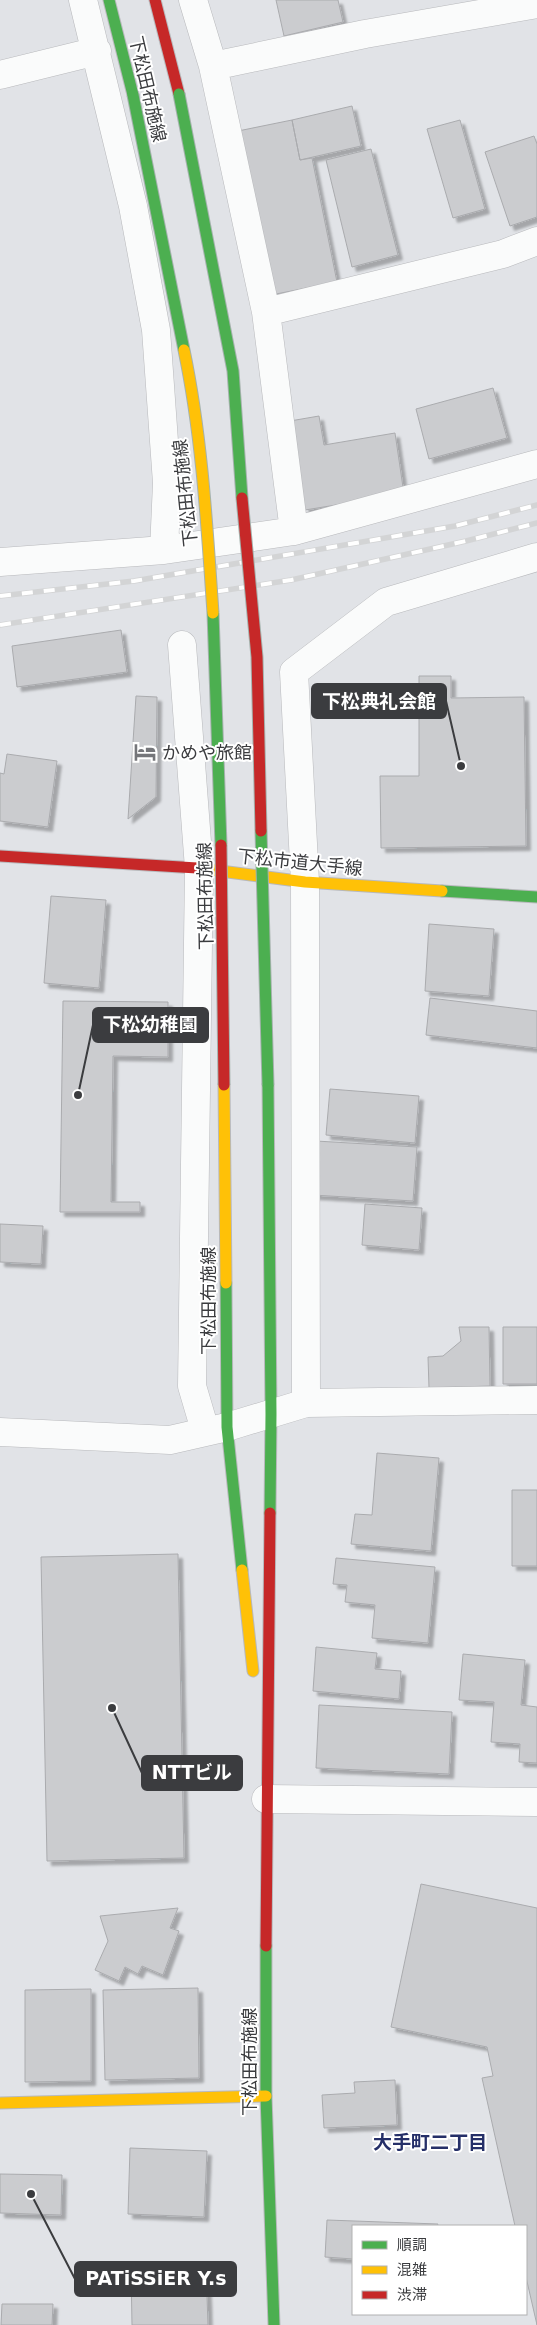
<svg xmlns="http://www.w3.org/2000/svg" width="537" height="2325" font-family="'DejaVu Sans','Noto Sans JP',sans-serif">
  <defs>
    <filter id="shadow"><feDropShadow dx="4.5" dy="4.5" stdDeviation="1" flood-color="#0004"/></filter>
  </defs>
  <rect width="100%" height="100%" fill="#e1e3e7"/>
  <path fill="#cbcccf" stroke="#aaabae" filter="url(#shadow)" d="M276,0H338L343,22L284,36Z
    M352,106L361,146L300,160L292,120Z
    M292,120L300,160L312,158L337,282L271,295L238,131Z
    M460,120L485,209L453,218L427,129Z
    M534,136L537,144V217L510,226L485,152Z
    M371,149L398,255L352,267L326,160Z
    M493,388L507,438L429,459L416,409Z
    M319,416L324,445L395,433L404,494L305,510L290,421Z
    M121,630L127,672L17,687L12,646Z
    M419,676H451V698L524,697L526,846L381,848L380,776H419Z
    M136,696L157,697L156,797L128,819Z
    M7,754L57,761L48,827L0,821V773L4,774Z
    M51,896L106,900L99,988L44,983Z
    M429,924L494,929L489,996L425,991Z
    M430,998L537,1011V1048L426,1035Z
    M63,1001L168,1002V1057L113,1056L111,1202H140V1212H60Z
    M330,1089L419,1096L415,1143L326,1135Z
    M316,1141L417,1147L413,1201L313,1195Z
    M365,1204L422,1208L419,1250L362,1245Z
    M0,1224L43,1226L41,1264L0,1262Z
    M459,1327H489L490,1386L429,1388L428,1357L443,1356L461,1341Z
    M503,1327H537V1384H503Z
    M377,1453L439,1458L431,1551L351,1544L355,1514L372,1515Z
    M512,1490H537V1566H512Z
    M178,1554L184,1858L47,1861L41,1557Z
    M336,1558L435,1567L428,1643L372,1638L375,1605L345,1602L347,1585L333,1584Z
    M316,1647L377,1653L375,1669L401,1671L399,1699L313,1691Z
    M463,1654L525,1660L521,1705L537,1707V1763L519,1762L520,1744L491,1742L494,1702L459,1700Z
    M319,1705L452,1712L449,1774L316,1768Z
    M421,1884L537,1908V2325L526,2277V2226H515L482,2078L493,2076L487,2047L391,2027Z
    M178,1908L170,1928L179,1931L163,1975L142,1966L138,1974L125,1967L119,1981L95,1970L108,1941L100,1916Z
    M198,1988L199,2078L105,2080L103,1990Z
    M91,1989V2081L25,2082V1990Z
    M395,2080L397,2125L324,2128L322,2095L355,2093L354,2082Z
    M130,2148L207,2151L204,2217L128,2214Z
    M0,2174L62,2175L61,2215L0,2213Z
    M327,2220L438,2224L437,2226H353V2259L325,2257Z
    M206,2268L208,2325H132L131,2269Z
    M2,2304H53L52,2325H1Z"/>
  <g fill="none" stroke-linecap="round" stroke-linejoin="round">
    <g stroke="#b8b9bc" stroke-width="29">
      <path id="street" d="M83,0L133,206L156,330L167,483L164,550
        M193,0L213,66L266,312L294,531
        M213,66L365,34L537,4
        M0,75L97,51
        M266,312L503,254L537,241
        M0,562L164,550L294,531L537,464
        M182,645L199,868L192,1386L205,1430
        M306,1403L305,882L294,672L386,602L537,557
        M0,1432L170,1440L227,1427L306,1403L537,1400
        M266,1799L537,1802"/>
    </g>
    <g stroke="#b8b9bc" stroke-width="13">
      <path id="fast" d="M109,0L133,95
        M442,891L537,897
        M268,1085L271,1414L270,1513
        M226,1283L227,1427L242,1570
        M266,1946V2096L274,2325"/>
    </g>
    <g stroke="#b8b9bc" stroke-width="13">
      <path id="slow" d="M197,868L305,882L442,891
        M224,1085L226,1283
        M242,1570L253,1671
        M0,2103L266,2096"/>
    </g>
    <g stroke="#b8b9bc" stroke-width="13">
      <path id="jam" d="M155,0L179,94
        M0,856L197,868
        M266,1946L270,1513"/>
    </g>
    <use href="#street" stroke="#fafbfb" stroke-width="28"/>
    <use href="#fast" stroke="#4caf50" stroke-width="11"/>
    <use href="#slow" stroke="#ffc107" stroke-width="11"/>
    <use href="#jam" stroke="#c62828" stroke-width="11"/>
    <g stroke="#d3d4d5" stroke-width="5.5">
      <path id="rail" d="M0,596L134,581L455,526L537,505
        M0,625L291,580L466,541L537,523"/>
    </g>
    <use href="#rail" stroke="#fff" stroke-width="4" stroke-dasharray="11" stroke-linecap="butt"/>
    <g stroke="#a5b2ad" stroke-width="13" stroke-linecap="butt">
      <path id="fast-bridge" d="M179,94L233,371L242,498
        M133,95L184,350
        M213,613L221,845
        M261,831L268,1085"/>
    </g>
    <g stroke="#a5b2ad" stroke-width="13" stroke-linecap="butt">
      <path id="slow-bridge" d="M184,350C202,436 207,526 213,613"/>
    </g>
    <g stroke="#a5b2ad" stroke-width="13" stroke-linecap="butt">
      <path id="jam-bridge" d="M242,498L257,657L261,831
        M221,845L224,1085"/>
    </g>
    <use href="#fast-bridge" stroke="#4caf50" stroke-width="11"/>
    <use href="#slow-bridge" stroke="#ffc107" stroke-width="11"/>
    <use href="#jam-bridge" stroke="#c62828" stroke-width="11"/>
  </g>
  <defs>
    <g id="hotel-bare" transform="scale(1.725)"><path d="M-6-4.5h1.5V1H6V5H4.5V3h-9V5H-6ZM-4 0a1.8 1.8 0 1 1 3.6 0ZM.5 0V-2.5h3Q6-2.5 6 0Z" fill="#75767a" stroke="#fff" stroke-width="2.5" paint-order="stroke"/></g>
  </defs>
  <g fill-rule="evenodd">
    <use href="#hotel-bare" x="145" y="752"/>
  </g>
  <g text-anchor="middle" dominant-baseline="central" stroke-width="4" stroke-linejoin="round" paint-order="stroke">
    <g font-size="18" fill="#3b3c3f" stroke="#fff">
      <text transform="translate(148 89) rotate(77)">下松田布施線</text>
      <text transform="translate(185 493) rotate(-96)">下松田布施線</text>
      <text transform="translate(300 862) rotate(6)">下松市道大手線</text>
      <text transform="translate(205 896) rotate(-91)">下松田布施線</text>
      <text transform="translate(208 1301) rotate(-90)">下松田布施線</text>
      <text transform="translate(249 2062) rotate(-90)">下松田布施線</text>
    </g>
    <g font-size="18" fill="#3b3c3f" stroke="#fff" text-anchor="start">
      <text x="162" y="752">かめや旅館</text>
    </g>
    <g font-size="19" font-weight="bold" fill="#252f68" stroke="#fff">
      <text x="430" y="2142">大手町二丁目</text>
    </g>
  </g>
  <path fill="none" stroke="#3b3c3f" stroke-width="2" d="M461 766L446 701M78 1095L93 1025M112 1708L142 1773M31 2194L75 2279"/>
  <g fill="#3b3c3f" stroke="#fff" stroke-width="2">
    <circle cx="461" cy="766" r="5"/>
    <circle cx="78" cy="1095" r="5"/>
    <circle cx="112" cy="1708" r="5"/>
    <circle cx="31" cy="2194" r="5"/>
  </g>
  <g fill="#3b3c3f" stroke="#3b3c3f" stroke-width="2">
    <rect x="312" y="684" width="134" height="34" rx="5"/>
    <rect x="93" y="1008" width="115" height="34" rx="5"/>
    <rect x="142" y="1756" width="100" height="34" rx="5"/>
    <rect x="75" y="2262" width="161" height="34" rx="5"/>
  </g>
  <g font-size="19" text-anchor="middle" font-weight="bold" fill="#fff">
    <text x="379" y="708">下松典礼会館</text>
    <text x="150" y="1031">下松幼稚園</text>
    <text x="192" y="1779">NTTビル</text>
    <text x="156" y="2285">PATiSSiER Y.s</text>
  </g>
  <rect x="352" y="2225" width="175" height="90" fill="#ffffff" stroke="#b1b1b2"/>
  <rect x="362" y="2241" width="25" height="8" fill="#4caf50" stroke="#b1b1b2"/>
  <text x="397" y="2250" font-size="15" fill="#3b3c3f">順調</text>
  <rect x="362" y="2266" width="25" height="8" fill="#ffc107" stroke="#b1b1b2"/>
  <text x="397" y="2275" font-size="15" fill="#3b3c3f">混雑</text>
  <rect x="362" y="2291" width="25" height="8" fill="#c62828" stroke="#b1b1b2"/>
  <text x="397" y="2300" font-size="15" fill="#3b3c3f">渋滞</text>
</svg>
